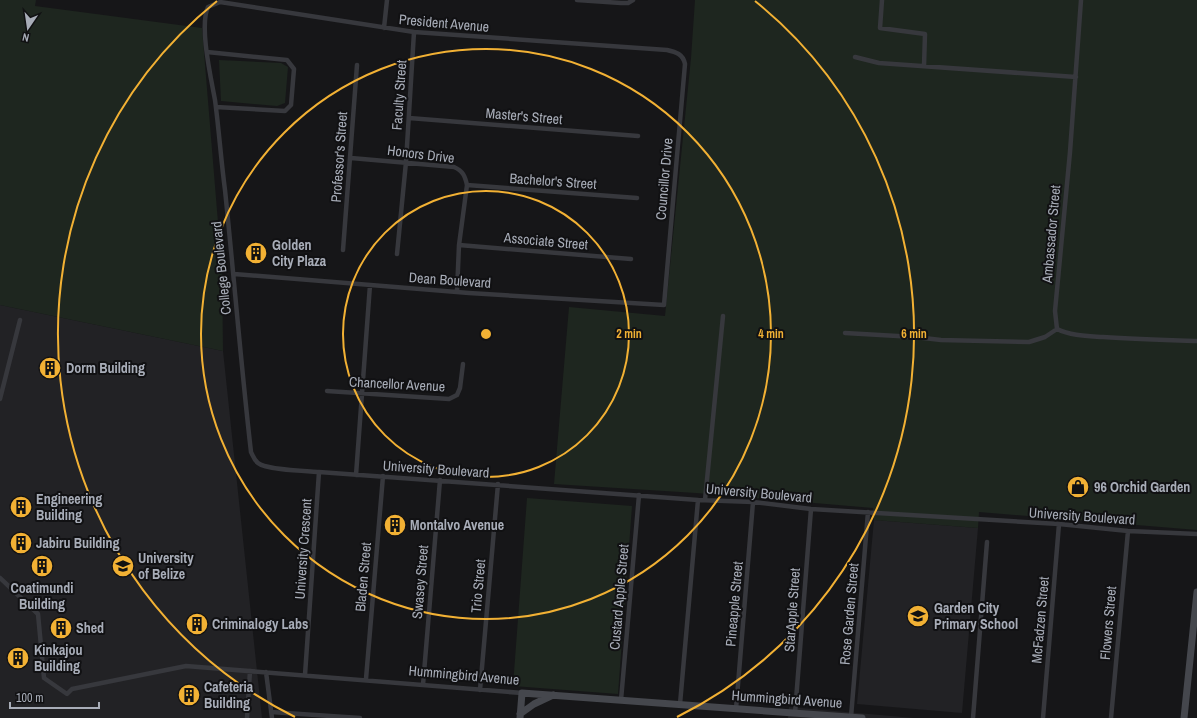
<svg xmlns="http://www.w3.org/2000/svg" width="1197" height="718" font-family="'Archivo Narrow',sans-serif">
  <rect width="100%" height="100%" fill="#161618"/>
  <path fill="#222225" d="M0,305L223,351L262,718H0Z
    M874,520L978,528L962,713L857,704Z
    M789,707L914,718H788Z"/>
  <path fill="#1e261f" d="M0,0H36L35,6L202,28L222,271L223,351L0,305Z
    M695,0H1197V530L979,512L978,528L874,520L873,508L696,493L554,484L569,307L665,316L691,58Z
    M219,60L281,63L288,67L285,103L277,106L221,101Z
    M527,498L632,506L618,694L513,686Z"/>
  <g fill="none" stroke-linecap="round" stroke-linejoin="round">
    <path stroke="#37383d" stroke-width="4.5" d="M577,0L621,3H628L633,0
      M882,0L880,28L925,34L924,66
      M1081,0L1070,152L1055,311L1057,329C1071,336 1088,336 1103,337C1134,339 1166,340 1197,341
      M384,28L387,0
      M207,52L287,60L294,69L291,105L285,111L216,107
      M855,57L879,63L1076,77
      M409,118L638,136
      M351,158L454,167C463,171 465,176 467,185L459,245L457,292
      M467,185L637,198
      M459,245L631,259
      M343,250L357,65
      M397,254L406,162L414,32
      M234,274L469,293L664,305L685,64C683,54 676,52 667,50L414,32L220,2L208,7C199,26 211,78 215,100C219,130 221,160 225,190C234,277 241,365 251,452C253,456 254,460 258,463C266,470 306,471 319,472L698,500L753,502L811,509L1059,524L1128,531L1197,534
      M845,333L915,337L941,340L1029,342L1045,337L1057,329
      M327,391L449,399L457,395L460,388L463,364
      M0,399L20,320
      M356,475L370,285
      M705,500L723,316
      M0,578L38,614L44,678L67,694L72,689L186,666L522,693
      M266,672L272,718
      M305,675L319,472
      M366,679L383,476
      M423,685L440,480
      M480,690L498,484
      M621,700L639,495
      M680,704L698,500
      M736,709L753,502
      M271,712L360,718
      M795,713L811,509
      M851,717L868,512
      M247,718L250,671
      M973,718L987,542
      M1043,718L1059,524
      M1111,718L1128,531"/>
    <path stroke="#45474d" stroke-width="7" d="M520,714L534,704L553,695
      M520,718L522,693L862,718
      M1184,718L1197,592"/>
  </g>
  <g fill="none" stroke="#f2b134" stroke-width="2">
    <circle cx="486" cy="334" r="143"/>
    <circle cx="486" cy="334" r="285"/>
    <path d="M295 717A428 428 0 0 1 217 1M755 1A428 428 0 0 1 677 717"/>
  </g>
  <defs>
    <g id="building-disc" transform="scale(1.15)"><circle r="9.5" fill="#f2b134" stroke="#111113"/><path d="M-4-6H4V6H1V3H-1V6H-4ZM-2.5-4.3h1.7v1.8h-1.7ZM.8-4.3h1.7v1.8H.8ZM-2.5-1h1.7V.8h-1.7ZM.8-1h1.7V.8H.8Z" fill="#111"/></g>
    <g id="shop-disc" transform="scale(1.15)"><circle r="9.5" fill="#f2b134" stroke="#111113"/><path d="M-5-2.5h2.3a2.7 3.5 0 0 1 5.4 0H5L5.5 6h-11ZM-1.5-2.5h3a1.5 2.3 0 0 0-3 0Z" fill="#111"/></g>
    <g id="university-disc" transform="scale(1.15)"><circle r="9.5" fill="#f2b134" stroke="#111113"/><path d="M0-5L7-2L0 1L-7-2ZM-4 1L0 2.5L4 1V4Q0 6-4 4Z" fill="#111"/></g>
    <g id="school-disc" transform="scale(1.15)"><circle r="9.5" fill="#f2b134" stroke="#111113"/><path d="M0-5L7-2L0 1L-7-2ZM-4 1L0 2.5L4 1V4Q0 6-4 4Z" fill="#111"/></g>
  </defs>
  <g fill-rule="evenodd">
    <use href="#building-disc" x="256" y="253"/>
    <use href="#building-disc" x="50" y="368"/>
    <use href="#shop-disc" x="1078" y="487"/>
    <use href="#building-disc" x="21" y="507"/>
    <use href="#building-disc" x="395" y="525"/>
    <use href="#building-disc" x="21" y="543"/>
    <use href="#building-disc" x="42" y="566"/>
    <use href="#university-disc" x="123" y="566"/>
    <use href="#school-disc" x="918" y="616"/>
    <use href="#building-disc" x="197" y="624"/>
    <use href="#building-disc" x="61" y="628"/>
    <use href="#building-disc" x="18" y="658"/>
    <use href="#building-disc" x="189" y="695"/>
  </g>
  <g text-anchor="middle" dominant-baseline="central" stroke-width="4" stroke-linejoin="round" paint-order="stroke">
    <g font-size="14" fill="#a8adb8" stroke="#111113">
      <text transform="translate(444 23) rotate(5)">President Avenue</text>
      <text transform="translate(399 95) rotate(-86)">Faculty Street</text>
      <text transform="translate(524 116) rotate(5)">Master's Street</text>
      <text transform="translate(421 154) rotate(7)">Honors Drive</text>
      <text transform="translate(339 157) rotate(-86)">Professor's Street</text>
      <text transform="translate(664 179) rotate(-85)">Councillor Drive</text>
      <text transform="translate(553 181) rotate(4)">Bachelor's Street</text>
      <text transform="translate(1051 234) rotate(-85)">Ambassador Street</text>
      <text transform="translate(546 241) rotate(5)">Associate Street</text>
      <text transform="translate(221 268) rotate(-96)">College Boulevard</text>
      <text transform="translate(450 280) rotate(4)">Dean Boulevard</text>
      <text transform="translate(397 384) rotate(3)">Chancellor Avenue</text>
      <text transform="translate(436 469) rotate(4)">University Boulevard</text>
      <text transform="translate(759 493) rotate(5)">University Boulevard</text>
      <text transform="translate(1082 516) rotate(4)">University Boulevard</text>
      <text transform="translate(303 549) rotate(-86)">University Crescent</text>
      <text transform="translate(363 577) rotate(-85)">Bladen Street</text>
      <text transform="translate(420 582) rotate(-85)">Swasey Street</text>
      <text transform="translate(478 586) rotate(-85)">Trio Street</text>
      <text transform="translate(619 597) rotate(-85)">Custard Apple Street</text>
      <text transform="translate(734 604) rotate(-85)">Pineapple Street</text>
      <text transform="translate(792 610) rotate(-86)">StarApple Street</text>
      <text transform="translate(849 614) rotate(-85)">Rose Garden Street</text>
      <text transform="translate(1040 620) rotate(-85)">McFadzen Street</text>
      <text transform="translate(1108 623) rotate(-85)">Flowers Street</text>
      <text transform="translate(464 675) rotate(5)">Hummingbird Avenue</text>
      <text transform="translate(787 699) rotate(4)">Hummingbird Avenue</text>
    </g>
    <g font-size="14" font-weight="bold" fill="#a8adb8" stroke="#111113" text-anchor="start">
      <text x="272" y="245">Golden<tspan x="272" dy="16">City Plaza</tspan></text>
      <text x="66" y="368">Dorm Building</text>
      <text x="1094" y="487">96 Orchid Garden</text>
      <text x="36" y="499">Engineering<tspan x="36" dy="16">Building</tspan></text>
      <text x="410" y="525">Montalvo Avenue</text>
      <text x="36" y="543">Jabiru Building</text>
      <text x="138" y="558">University<tspan x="138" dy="16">of Belize</tspan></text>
      <text x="42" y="588" text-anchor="middle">Coatimundi<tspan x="42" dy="16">Building</tspan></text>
      <text x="934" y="608">Garden City<tspan x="934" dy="16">Primary School</tspan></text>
      <text x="212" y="624">Criminalogy Labs</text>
      <text x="76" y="628">Shed</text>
      <text x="34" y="650">Kinkajou<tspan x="34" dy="16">Building</tspan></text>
      <text x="204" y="687">Cafeteria<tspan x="204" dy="16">Building</tspan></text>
    </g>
  </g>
  <circle cx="486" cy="334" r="6" fill="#f2b134" stroke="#111113" stroke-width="2"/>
  <g font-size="12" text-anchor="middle" font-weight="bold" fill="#f2b134" stroke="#111113" stroke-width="4" stroke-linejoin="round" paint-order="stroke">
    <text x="629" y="338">2 min</text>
    <text x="771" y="338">4 min</text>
    <text x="914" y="338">6 min</text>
  </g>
  <g transform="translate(28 28) rotate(193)" stroke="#111113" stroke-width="3" paint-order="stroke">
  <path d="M0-3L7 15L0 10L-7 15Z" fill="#a8adb8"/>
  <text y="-6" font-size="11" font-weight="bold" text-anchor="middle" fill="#a8adb8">N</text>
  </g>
  <path d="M10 702v6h89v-6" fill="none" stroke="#a8adb8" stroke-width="2"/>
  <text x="16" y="702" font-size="12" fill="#a8adb8" stroke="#111113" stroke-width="3" paint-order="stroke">100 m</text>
</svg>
